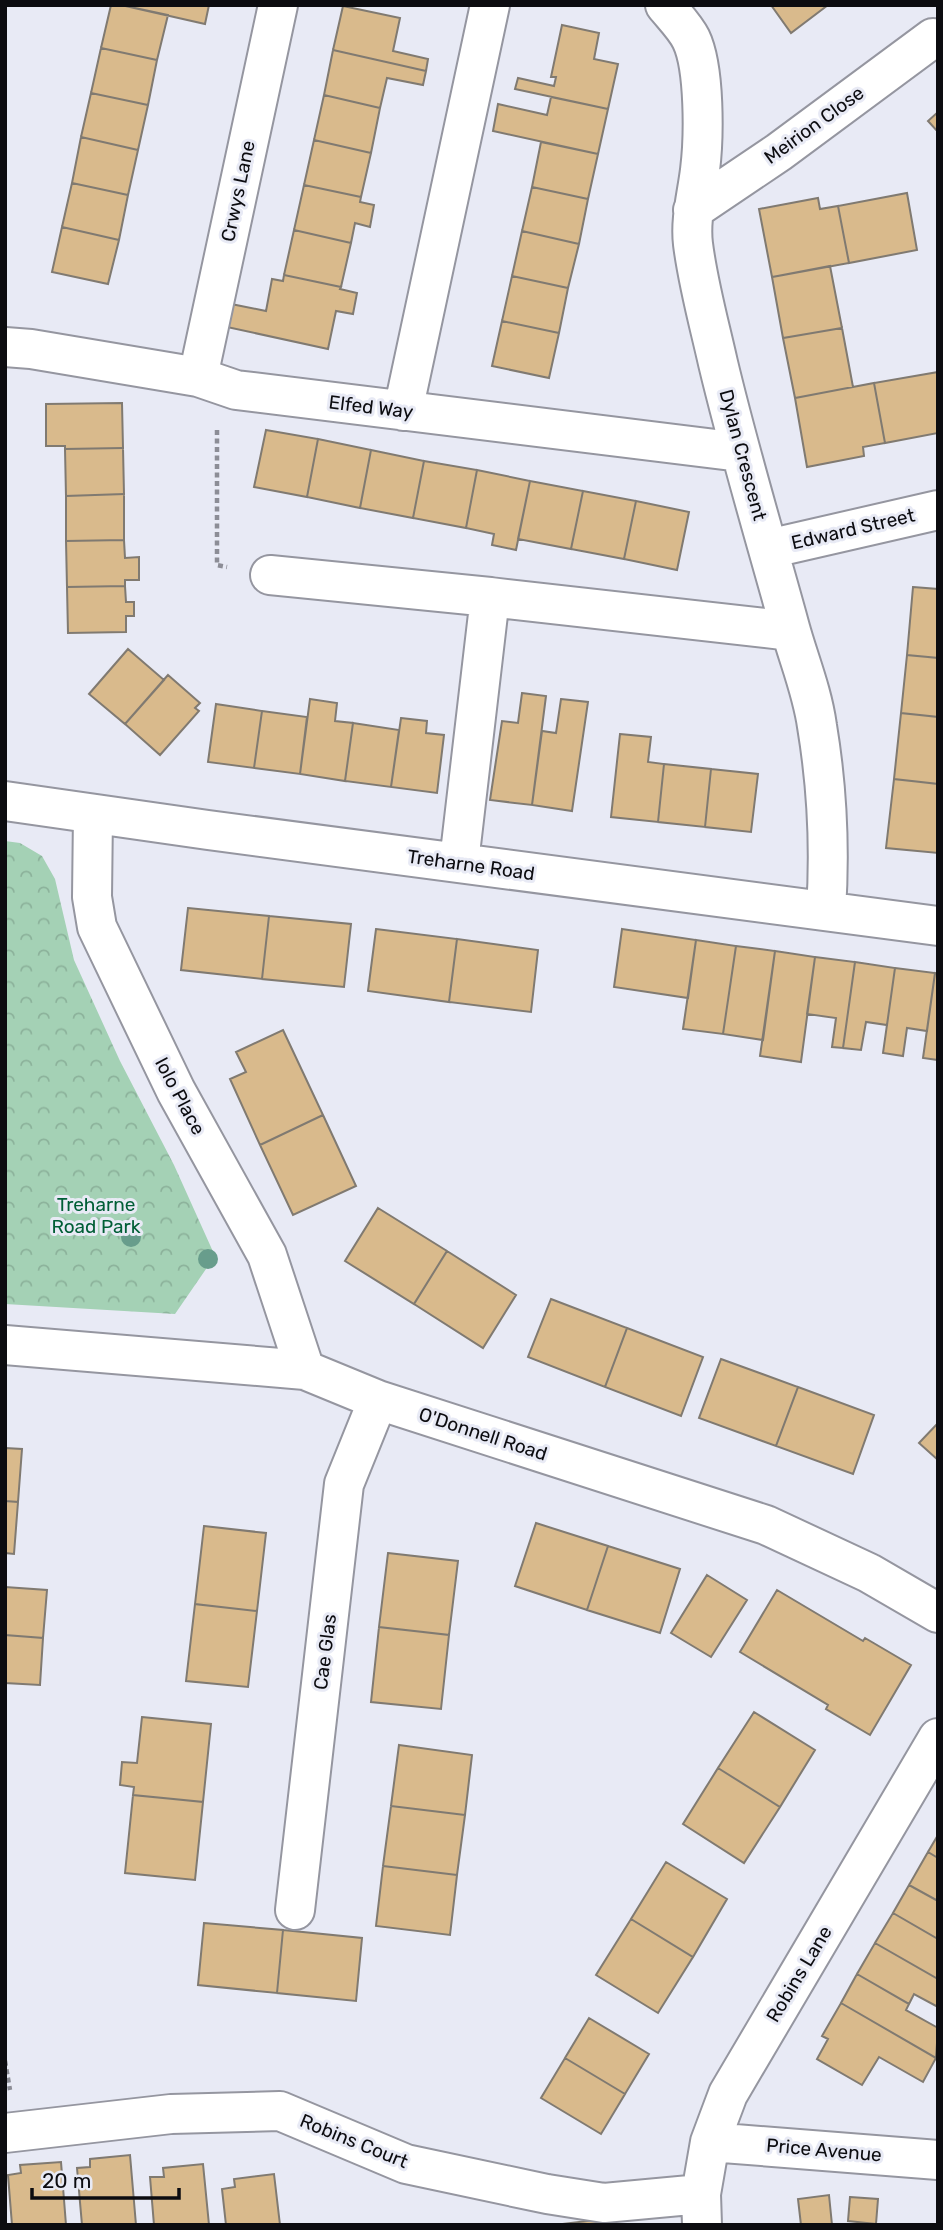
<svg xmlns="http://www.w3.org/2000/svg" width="943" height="2230" font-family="Rubik,sans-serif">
  <defs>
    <pattern id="park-crowns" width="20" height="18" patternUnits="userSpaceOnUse" patternTransform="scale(1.75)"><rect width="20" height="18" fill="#a4d1b5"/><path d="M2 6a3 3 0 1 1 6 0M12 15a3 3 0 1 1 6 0" fill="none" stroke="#8cb29b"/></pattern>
  </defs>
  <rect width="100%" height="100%" fill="#e8eaf5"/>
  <path fill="url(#park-crowns)" d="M5,841L20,843L42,856L55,879L74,960L120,1061L174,1165L215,1256L175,1314L5,1304Z"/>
  <path fill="#d9ba8c" stroke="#807a71" stroke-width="2" d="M111,5H121L168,15L157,60L101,48Z
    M121,5H209L205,24Z
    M771,5H828L791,33Z
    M343,6L400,18L393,51L428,59L426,71L333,50Z
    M562,25L599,33L594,59L618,64L608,109L515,89L518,78L554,86L556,77H551Z
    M101,48L157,60L148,105L91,93Z
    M333,50L426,71L423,85L387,78L380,108L324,95Z
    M91,93L148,105L138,150L81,137Z
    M324,95L380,108L371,153L314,140Z
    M551,97L608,109L598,154L493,131L498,104L547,115Z
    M938,112V132L928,121Z
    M81,137L138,150L128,195L72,183Z
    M314,140L371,153L361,197L304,185Z
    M541,142L598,154L588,199L532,187Z
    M72,183L128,195L119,240L62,227Z
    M304,185L361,197L360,202L374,205L370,227L355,223L351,243L294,230Z
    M532,187L588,199L579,244L522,231Z
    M907,193L917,250L849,263L838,206Z
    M818,198L820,209L838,206L849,263L772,277L759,209Z
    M62,227L119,240L108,284L52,272Z
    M294,230L351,243L341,287L284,275Z
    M522,231L579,244L568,288L512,276Z
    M830,266L842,328L783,338L772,277Z
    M284,275L341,287L340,289L357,293L353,314L336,311L328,349L227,327L231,304L266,311L272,279L283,281Z
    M512,276L568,288L559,333L502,321Z
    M502,321L559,333L549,378L492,366Z
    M842,328L853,387L795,398L783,338Z
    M938,372V433L885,443L874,383Z
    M874,383L885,443L863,447L864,456L807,467L795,398Z
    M122,403L123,448L65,449V446H46V404Z
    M266,430L318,439L307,497L254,487Z
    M318,439L371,450L360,508L307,497Z
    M123,448L124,494L66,496L65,449Z
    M371,450L424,461L413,518L360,508Z
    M424,461L477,470L466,528L413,518Z
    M477,470L530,481L516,550L492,545L494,534L466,528Z
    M530,481L583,491L571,549L518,539Z
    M583,491L636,501L624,559L571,549Z
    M124,494V540L66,541V496Z
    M636,501L689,512L677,570L624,559Z
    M124,540L125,558L139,557V580H125V586L67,587L66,541Z
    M125,586L126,602H134V616H126V632L68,633L67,587Z
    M913,587L938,589V658L907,655Z
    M128,649L164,680L125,724L89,694Z
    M907,655L938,658V717L901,713Z
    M168,675L200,703L195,708L199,711L160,755L125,724Z
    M522,693L546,696L532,805L490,800L502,721L518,723Z
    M310,699L337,703L335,721L353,723L345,781L300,774Z
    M561,699L588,702L572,811L532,805L542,731L556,733Z
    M216,704L262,711L254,768L208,762Z
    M262,711L307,717L300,774L254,768Z
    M901,713L938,717V784L894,779Z
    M401,718L427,721L426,733L444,735L437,793L391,787Z
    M353,723L399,730L391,787L345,781Z
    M620,734L651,737L648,762L664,764L658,822L611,817Z
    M664,764L711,769L705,827L658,822Z
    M711,769L758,774L751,832L705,827Z
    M894,779L938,784V853L886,848Z
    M188,908L269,916L262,979L181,970Z
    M269,916L351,924L344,987L262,979Z
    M376,929L457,939L449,1002L368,991Z
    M622,929L696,940L688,998L614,987Z
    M457,939L538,950L531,1012L449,1002Z
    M696,940L736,946L723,1034L683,1029Z
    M736,946L775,951L763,1040L723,1034Z
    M775,951L815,957L801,1062L760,1056Z
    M815,957L855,962L843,1048L832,1047L836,1018L807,1014Z
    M855,962L895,968L887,1025L866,1022L861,1050L843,1048Z
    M895,968L935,973L927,1031L907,1028L903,1056L883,1053Z
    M935,973L938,974V1060L923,1058Z
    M283,1030L323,1115L260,1145L230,1079L246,1072L236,1052Z
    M323,1115L356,1186L293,1215L260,1145Z
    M378,1208L447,1251L414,1304L345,1261Z
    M447,1251L516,1295L483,1348L414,1304Z
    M551,1299L627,1328L605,1387L528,1357Z
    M627,1328L703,1357L681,1416L605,1387Z
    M721,1359L798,1387L776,1446L699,1418Z
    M798,1387L874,1415L853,1474L776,1446Z
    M938,1423V1460L919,1443Z
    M5,1448L22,1449L18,1502L5,1501Z
    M5,1501L18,1502L14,1554L5,1553Z
    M536,1523L608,1546L587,1610L515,1586Z
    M204,1526L266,1533L257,1611L195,1604Z
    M608,1546L680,1569L660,1633L587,1610Z
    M388,1553L458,1561L449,1635L379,1627Z
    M707,1575L747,1600L711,1657L671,1633Z
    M5,1587L47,1590L43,1638L5,1635Z
    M777,1590L863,1641L865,1638L911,1665L870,1735L826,1709L828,1705L740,1652Z
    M195,1604L257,1611L248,1687L186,1681Z
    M379,1627L449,1635L441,1709L371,1702Z
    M5,1635L43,1638L40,1685L5,1683Z
    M754,1712L815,1750L780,1807L718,1768Z
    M142,1717L211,1724L203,1802L133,1795L134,1787L120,1785L122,1762L137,1763Z
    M399,1745L472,1755L465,1815L391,1806Z
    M718,1768L780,1807L744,1863L683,1824Z
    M133,1795L203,1802L195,1880L125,1873Z
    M391,1806L465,1815L457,1875L383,1866Z
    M938,1835V1858L928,1852Z
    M928,1852L938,1858V1901L909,1885Z
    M666,1862L727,1899L693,1957L631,1919Z
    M383,1866L457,1875L450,1935L376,1926Z
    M909,1885L938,1901V1939L893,1913Z
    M893,1913L938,1939V1979L875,1943Z
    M631,1919L693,1957L658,2013L596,1975Z
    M204,1923L283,1930L277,1993L198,1985Z
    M283,1930L362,1938L356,2001L277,1993Z
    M875,1943L938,1979V2007L914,1994L909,2004L857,1974Z
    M857,1974L909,2004L906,2010L938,2028L936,2058L841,2003Z
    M841,2003L936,2058L923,2082L879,2057L862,2085L817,2059L828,2039L822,2036Z
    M589,2018L649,2054L625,2094L565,2058Z
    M565,2058L625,2094L601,2134L541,2098Z
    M130,2155L136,2225H82L77,2168L90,2167V2159Z
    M61,2162L66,2225H12L8,2175L21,2173L20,2165Z
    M203,2164L209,2225H154L150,2177H164L163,2168Z
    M274,2174L280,2225H226L222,2189L235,2187L234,2179Z
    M829,2195L832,2225H801L798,2199Z
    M850,2197L878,2199L876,2224L848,2221Z
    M612,2218L613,2225H554Z"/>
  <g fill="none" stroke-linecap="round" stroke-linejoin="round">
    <g stroke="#9596a0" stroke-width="42">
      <path id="minor" d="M665,5C674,16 685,27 691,39C705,68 704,138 700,170C697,195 690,219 693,244C698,284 709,323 718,363C739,451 765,537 789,624C798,658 812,690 817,726C827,786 830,850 826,911
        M693,210L779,152L933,38
        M5,347L31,349L198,377L236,390L740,452
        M198,377L278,5
        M403,411L490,5
        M768,549L938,510
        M270,575L490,597L459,862
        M490,597L791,631
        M5,801L208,830L938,926
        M93,814L92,897L97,927L176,1091L267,1255L305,1370
        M5,1345L305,1370L378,1400L766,1525L869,1573L938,1613
        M295,1910L344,1484L378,1400
        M5,2133L171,2114L280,2111L406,2164L547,2194L604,2203L701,2194
        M710,2142L938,2160
        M702,2225L701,2194L710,2142L728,2094L938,1738"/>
    </g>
    <path stroke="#8c8d96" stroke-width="4.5" stroke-dasharray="5 3.5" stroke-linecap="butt" d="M217,430V565L227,567
      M5,2061L10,2090"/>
    <use href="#minor" stroke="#fff" stroke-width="38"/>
  </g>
  <g fill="#689d8c">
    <circle cx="131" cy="1237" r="10"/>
    <circle cx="208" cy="1259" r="10"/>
  </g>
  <g text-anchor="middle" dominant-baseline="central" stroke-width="6" stroke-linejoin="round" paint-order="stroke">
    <g font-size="19" fill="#0c0c10" stroke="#e8eaf5">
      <text transform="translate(814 125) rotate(-36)">Meirion Close</text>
      <text transform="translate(238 191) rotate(-78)">Crwys Lane</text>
      <text transform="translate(371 407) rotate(7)">Elfed Way</text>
      <text transform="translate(743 455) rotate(75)">Dylan Crescent</text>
      <text transform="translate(853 529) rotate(-13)">Edward Street</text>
      <text transform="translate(471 865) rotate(8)">Treharne Road</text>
      <text transform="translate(180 1096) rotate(62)">Iolo Place</text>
      <text transform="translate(483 1434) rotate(18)">O'Donnell Road</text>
      <text transform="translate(325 1652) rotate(-83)">Cae Glas</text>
      <text transform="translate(799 1974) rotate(-59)">Robins Lane</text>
      <text transform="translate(354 2141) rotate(22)">Robins Court</text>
      <text transform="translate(824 2150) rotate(5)">Price Avenue</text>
    </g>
    <g font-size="19" fill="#005e36" stroke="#e8eaf5">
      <text x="96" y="1204">Treharne<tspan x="96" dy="22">Road Park</tspan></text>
    </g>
  </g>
  <rect width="943" height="2230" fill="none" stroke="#0c0c10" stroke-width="14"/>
  <path d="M32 2188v10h147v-10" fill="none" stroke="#0c0c10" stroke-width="3.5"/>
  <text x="42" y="2188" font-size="21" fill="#0c0c10" stroke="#e8eaf5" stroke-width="5" paint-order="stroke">20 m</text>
</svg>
